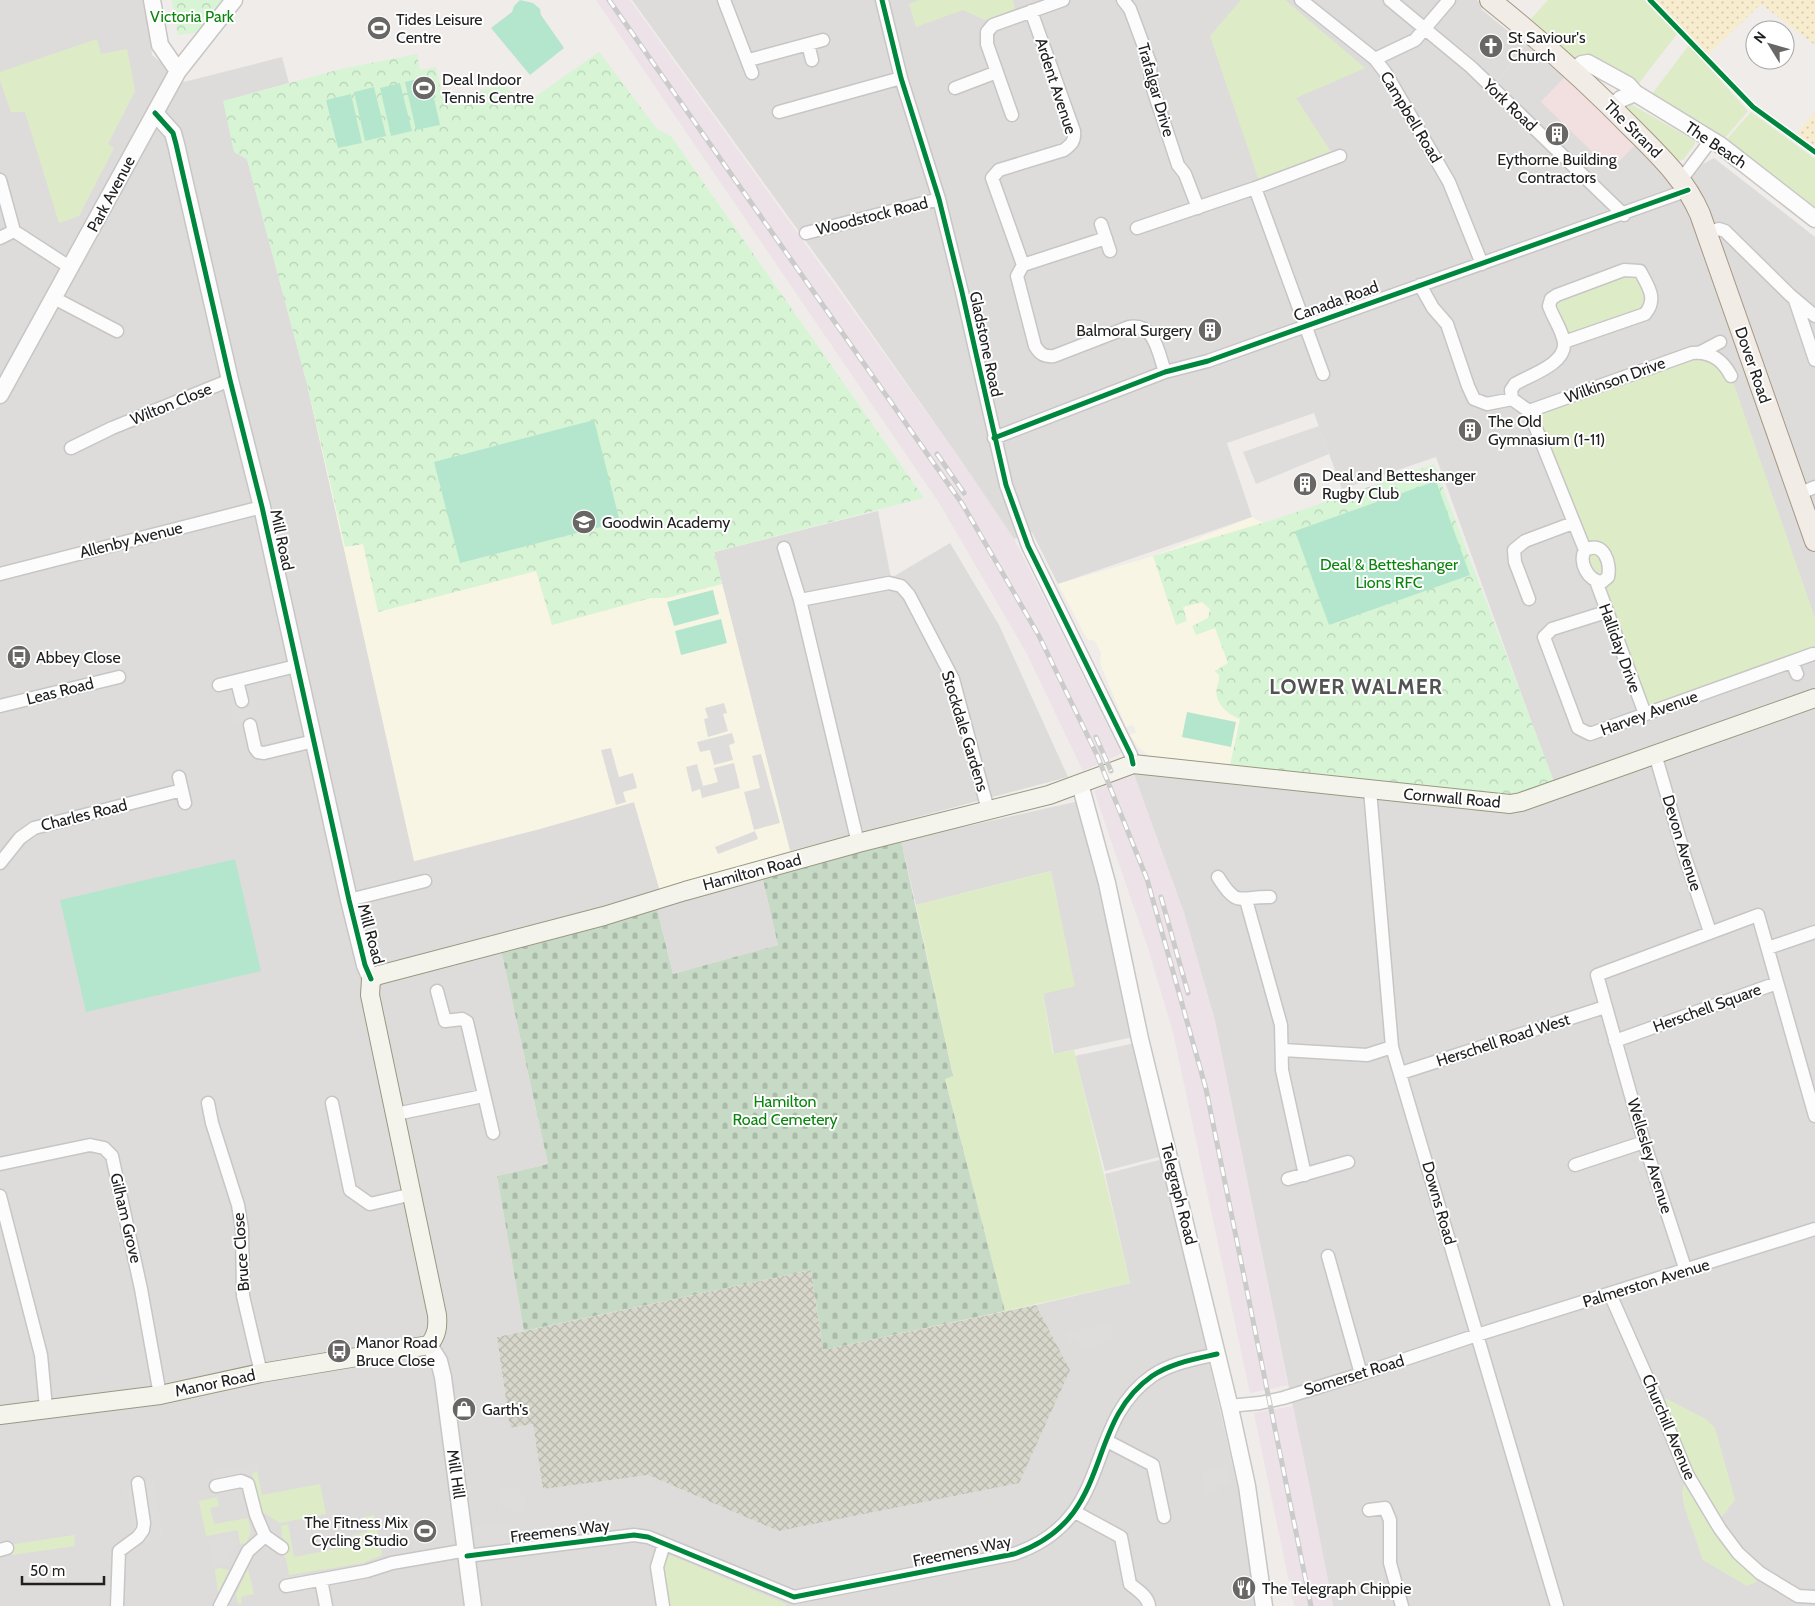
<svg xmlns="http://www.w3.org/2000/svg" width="1815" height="1606" font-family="Cabin,sans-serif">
  <defs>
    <pattern id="construction-cross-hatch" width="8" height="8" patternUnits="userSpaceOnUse" patternTransform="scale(1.25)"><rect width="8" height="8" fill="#d8d7cb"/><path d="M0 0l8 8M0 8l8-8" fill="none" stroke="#b9b8ae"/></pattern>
    <pattern id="sand-dots" width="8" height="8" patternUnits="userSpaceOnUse" patternTransform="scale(1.25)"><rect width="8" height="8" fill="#f8ecce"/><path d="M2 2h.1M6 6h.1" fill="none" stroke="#d4cab1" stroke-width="1.8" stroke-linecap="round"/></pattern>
    <pattern id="cemetery-stones" width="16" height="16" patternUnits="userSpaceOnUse" patternTransform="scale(1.25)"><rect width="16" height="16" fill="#c7dac6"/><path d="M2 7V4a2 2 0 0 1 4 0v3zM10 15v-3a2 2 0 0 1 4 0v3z" fill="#abbbaa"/></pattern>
    <pattern id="park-crowns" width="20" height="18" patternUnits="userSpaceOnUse" patternTransform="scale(1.25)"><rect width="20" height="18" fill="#d7f4d5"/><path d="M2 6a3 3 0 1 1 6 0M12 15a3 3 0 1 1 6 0" fill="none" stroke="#b8d1b7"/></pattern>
  </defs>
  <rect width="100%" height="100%" fill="#efece9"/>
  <path fill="#dedcda" d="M0,0H146L152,55L184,82L282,57L289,83L224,101L234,152L247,159L307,384L415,861L536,830L634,802L660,891L501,950L548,1164L497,1176L524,1331L497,1337L510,1428L533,1424L543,1488L648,1475L778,1531L1070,1370L1036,1305L1130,1283L1105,1174L1163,1159L1239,1493L1258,1606H0Z
    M632,0H1477L1484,6L1454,43L1499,80L1528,42L1566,76L1541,102L1631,148L1635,145L1671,181L1714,158L1815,237V1606H1333L1215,1021L1184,913L1133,772L1149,756L1515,798L1554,784L1436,457L1342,489L1314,413L1227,443L1252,517L1058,584L1032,532L1014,539L962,462L839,287Z
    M878,511L891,578L950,543L999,625L1068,777L790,851L714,552Z
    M1079,801L1133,1037L1054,1054L1043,993L1074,986L1051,871L916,905L901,841Z
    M762,876L778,945L673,974L656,905Z
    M1135,1043L1163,1156L1105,1171L1075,1056Z"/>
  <path fill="#f1e0df" d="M1566,76L1635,145L1611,170L1541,102Z"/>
  <path fill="#f8f5e5" d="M671,136L924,498L714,552L790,851L660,891L634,802L536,830L414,861L307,384L645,294Z
    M1252,517L1263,523L1282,517L1382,783L1149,756L1138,747L1130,735L1136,732L1133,725L1126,727L1100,663L1101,653L1095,641L1087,639L1058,584L1153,556Z"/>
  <path fill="#dddcda" d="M1481,9L1525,45L1499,80L1453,42Z"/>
  <path fill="#ece2e8" d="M596,0H630L962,462L1014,539L1122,753L1083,771L1027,654L940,504Z
    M1133,772L1184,913L1215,1021L1288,1385L1250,1393L1173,1032L1148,948L1094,791Z
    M1293,1406L1308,1478L1333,1606H1294L1254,1413Z"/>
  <path fill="url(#construction-cross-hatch)" d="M811,1270L823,1350L1036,1305L1070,1370L1019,1483L778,1531L648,1475L543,1489L533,1424L510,1428L497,1337Z"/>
  <path fill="#ddecc7" d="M919,0H1013L1015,9L985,20L963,10L916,27L909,4Z
    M1241,0H1285L1365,68L1296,98L1333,155L1259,181L1210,36Z
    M1548,0H1644L1677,34L1636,87L1591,59L1571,58L1529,21Z
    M97,39L101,54L127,49L135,91L108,144L114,148L79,216L59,223L25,112H11L0,80V72Z
    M1689,45L1748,111L1725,138L1652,94Z
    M1629,103L1695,141V144L1683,160L1677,161L1627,109Z
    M1751,112L1815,159V207L1727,139Z
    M1640,271L1650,308L1564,342L1551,299Z
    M1701,352L1732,379L1815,618V651L1645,714L1529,411Z
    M1051,871L1075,986L1043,994L1053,1054L1074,1050L1130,1283L1005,1311L945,1078L953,1076L916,905Z
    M1665,1398L1706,1419L1715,1428L1735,1500L1717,1523L1760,1573L1756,1582L1747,1586L1703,1560L1684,1506L1682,1493L1686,1474L1657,1400Z
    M257,1472L262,1495L320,1484L326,1514L280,1523L259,1510L252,1473Z
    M217,1497L219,1506L210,1508L214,1524L248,1518L251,1532L246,1543L240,1544L238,1530L206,1536L199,1501Z
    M374,1515L382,1555L363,1563L289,1575L286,1558L282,1554L289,1546L282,1537L281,1526L288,1524L294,1557L352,1546L351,1536L367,1532L364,1517Z
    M74,1535L75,1546L11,1555L9,1545Z
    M670,1555L786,1604V1606H666L661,1562Z
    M219,1568L229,1570L218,1592L215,1570Z
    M248,1569L254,1594L241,1597L242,1603L238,1604L236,1594Z"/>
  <path fill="url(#sand-dots)" d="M1656,0H1815V45L1761,4L1708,54Z
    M1815,111V146L1797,134Z"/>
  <path fill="url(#cemetery-stones)" d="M901,841L953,1076L945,1079L1005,1311L823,1350L811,1270L524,1331L497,1176L548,1164L501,950L656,905L673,974L778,945L762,876Z"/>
  <path fill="url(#park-crowns)" d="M172,0H234L209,31L178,35Z
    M599,52L657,129L671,136L924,498L714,552L722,584L667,598H651L552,625L536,571L378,612L363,544L345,547L307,384L247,159L234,152L223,101L341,69L417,54L420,70L436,67L443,99L504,85L525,104Z
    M1434,464L1555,784L1516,798L1230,765L1240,719C1228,715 1213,702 1217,687C1218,682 1220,681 1219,675L1215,671L1228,663L1215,628L1196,635L1192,626L1208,618L1210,609L1202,602L1183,607L1187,621L1176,625L1153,556L1282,517Z"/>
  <path fill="#b4e6ce" d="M520,0L533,3L540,9L541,15L564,48L530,75L491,28L512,12L514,6Z
    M429,76L440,125L416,130L405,82Z
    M400,83L412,131L391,136L380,88Z
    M374,87L386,136L365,141L354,92Z
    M351,94L362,143L338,148L326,100Z
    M594,420L620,522L460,563L434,462Z
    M1436,481L1470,575L1329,625L1295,531Z
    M713,590L719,614L674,626L667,602Z
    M721,619L727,643L681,655L675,631Z
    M1187,712L1236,722L1231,747L1182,737Z
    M235,859L261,971L86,1012L60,900Z"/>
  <path fill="#dfdddc" d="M1319,426L1329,454L1256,484L1243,452Z
    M254,698L259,717L234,723L230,705Z
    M724,703L727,713L723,714L728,731L708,737L704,719L708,718L705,708Z
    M732,733L735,743L729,745L733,760L714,765L710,750L700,752L697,742Z
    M611,748L619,777L633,773L637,788L623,792L626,802L616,805L601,750Z
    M761,754L780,823L754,830L744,792L760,788L752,756Z
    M734,763L740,788L702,798L700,789L692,792L686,767L697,764L703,786L718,782L714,768Z
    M755,831L758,839L718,854L715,847Z
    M1111,1323L1114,1341L1079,1349L1077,1340L1068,1342L1066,1332Z
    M258,1463L259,1471L251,1473L254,1487L218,1494L213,1472Z
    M1227,1467L1230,1483L1217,1486L1219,1493L1206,1495L1202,1472Z
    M153,1480L163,1539L136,1544L126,1485Z
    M520,1487L521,1495H525L527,1511L514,1512V1508L502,1509L500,1490Z
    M513,1522L515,1542L482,1545L475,1539L473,1526Z
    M235,1533L238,1544L229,1556L230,1562L213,1566L208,1539Z"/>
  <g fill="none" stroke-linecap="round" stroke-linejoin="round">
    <g stroke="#c7c6c5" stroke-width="15">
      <path id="minor" d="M724,0L752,73
        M882,0L901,78L939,199L962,292L1006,485L1028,546L1131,755L1133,764
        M1123,0L1130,9L1150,63L1151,83L1178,165L1185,174L1198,208
        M1301,0L1375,59L1385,72L1449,182L1482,264
        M1390,0L1471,67L1624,215
        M1031,11L1074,131C1075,141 1072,144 1064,150L999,170L992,178L1023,265L1017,276L1035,346C1040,354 1044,357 1054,356L1129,327C1155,323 1158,352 1165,372
        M808,44L812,60
        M1375,59L1415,40L1449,0
        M749,60L823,40
        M955,88L997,72
        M779,112L901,78
        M1012,115L987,44V32L993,25L1063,0
        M0,180L14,231L71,268
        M1681,180L1711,140
        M1101,224L1110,251
        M1137,228L1255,188
        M806,233L939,199
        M1707,233L1719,229L1725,231L1790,295L1815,316
        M0,238L14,231
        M1023,265L1106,238
        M1420,285L1433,308L1447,324L1468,386L1474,399L1487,404L1512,399L1529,411L1585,550C1578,562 1588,581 1602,582L1608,577C1611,563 1604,540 1585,550
        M54,298L117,331
        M1795,300L1815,360
        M1701,352L1720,342
        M1323,374L1255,188L1340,156
        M1512,399L1511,390L1515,384C1530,375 1566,364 1564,343C1563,331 1553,318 1549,306L1551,299L1557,295L1624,270L1640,271C1648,286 1658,299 1645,314L1564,342
        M1529,411L1692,353C1710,351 1723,360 1731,376
        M994,438L1165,372L1208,361L1688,190
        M71,448L112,428L230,380
        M1798,494L1815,487
        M784,548L800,600L858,843
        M0,574L262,507
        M1596,581L1645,714
        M1529,599L1515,562L1514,550L1525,541L1573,523
        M800,600L889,583L901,586L909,595L953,679L988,810
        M1606,612L1552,629L1544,637L1578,728L1590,734L1813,654
        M1792,662L1797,674
        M237,681L242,701
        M219,685L296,666
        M0,706L119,677
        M250,725L255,748L258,752L264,753L314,741
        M1655,754L1685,857L1710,932
        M179,777L185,803
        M1370,790L1392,1047L1557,1606
        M0,863L20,838L34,828L182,790
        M1218,877C1238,909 1239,896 1270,897
        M349,900L425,881
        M1246,900L1281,1025L1282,1070L1305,1175
        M1768,948L1815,932
        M437,991L445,1021L462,1019L467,1022L493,1133
        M1615,1041L1777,983
        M1283,1050L1367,1055L1392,1047
        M1401,1073L1605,1007
        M208,1103L212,1123L238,1205L242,1229L243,1296L261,1373
        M332,1103L350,1190L370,1204L413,1194
        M396,1114L483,1096
        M0,1164L90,1145L104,1148L112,1156L141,1289L160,1395
        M1575,1165L1644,1142
        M1288,1179L1348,1162
        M0,1196L41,1355L46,1408
        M1328,1256L1361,1374
        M1686,1271L1644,1142L1597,975L1758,915L1815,1116
        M1610,1294L1657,1400L1687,1474L1720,1529L1738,1553L1760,1573L1798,1596L1815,1597
        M1229,1406L1260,1403L1283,1398L1361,1374L1477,1335L1815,1229
        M1107,1441L1153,1465L1164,1517
        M216,1486L241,1481L248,1484L256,1515L265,1536L248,1551L220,1606
        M1369,1510L1385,1508L1390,1520V1563L1402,1606
        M1075,1512L1121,1537L1130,1584C1137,1590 1148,1596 1149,1606
        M265,1536L282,1548
        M0,1550L7,1548
        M467,1556L634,1535L648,1537L794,1597L1014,1554C1116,1519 1082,1425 1152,1376C1171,1363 1195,1359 1217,1354
        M321,1580L326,1606
        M286,1586L367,1571L392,1563L467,1550
        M117,1606L119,1551L138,1537L143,1530L144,1523L138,1483
        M663,1606L657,1567L664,1544"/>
    </g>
    <g stroke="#c7c6c5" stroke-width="19">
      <path id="tertiary" d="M152,0L160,45L178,71
        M1574,71L1582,64L1588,63L1628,85L1635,93L1720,145L1815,219
        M1612,107L1621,99L1635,93
        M155,113L173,133L176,144L230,380L262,507L349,900L365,965L371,979
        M0,395L178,71L234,0
        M1080,784L1107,883L1140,1039L1230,1408L1247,1486L1264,1606
        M429,1345L439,1361L443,1377L473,1606"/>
    </g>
    <g stroke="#999880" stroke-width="20">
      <path id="secondary" d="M0,1415L160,1395L261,1373L429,1345C437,1335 438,1327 437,1315L370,995L371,979L379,975L604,916L685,891L858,843L1049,795L1133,764L1510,804L1521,802L1815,698"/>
    </g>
    <g stroke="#a69885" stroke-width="22">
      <path id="primary" d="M1490,0C1540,40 1587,82 1632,128C1658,154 1685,179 1700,214L1815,541"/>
    </g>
    <use href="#minor" stroke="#fdfcfc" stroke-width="12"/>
    <use href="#tertiary" stroke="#fdfcfc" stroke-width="16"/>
    <use href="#secondary" stroke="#f4f4ec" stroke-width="18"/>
    <use href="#primary" stroke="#f2ece6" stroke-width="20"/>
    <g stroke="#cbcbca" stroke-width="5">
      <path id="rail" d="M609,0L963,505L1038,634L1097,755L1147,879L1206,1089L1311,1606
        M937,454L964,493
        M1096,737L1111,771
        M1161,897L1188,993"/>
    </g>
    <use href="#rail" stroke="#fff" stroke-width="3" stroke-dasharray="9" stroke-linecap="butt"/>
    <g stroke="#fff" stroke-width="8">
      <path id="cycleway" d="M882,0L901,78L939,199L962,292L1006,485L1028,546L1131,755L1133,764
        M1650,0L1753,107L1815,152
        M155,113L173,133L176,144L230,380L262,507L349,900L365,965L371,979
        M994,438L1165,372L1208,361L1688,190
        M467,1556L634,1535L648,1537L794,1597L1014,1554C1116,1519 1082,1425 1152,1376C1171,1363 1195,1359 1217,1354"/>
    </g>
    <use href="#cycleway" stroke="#00873e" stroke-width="5"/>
  </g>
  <defs>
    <g id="stadium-disc" transform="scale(1.25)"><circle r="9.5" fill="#686766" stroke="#fff"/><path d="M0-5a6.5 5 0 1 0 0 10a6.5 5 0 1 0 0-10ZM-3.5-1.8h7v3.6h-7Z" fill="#fff"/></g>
    <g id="church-disc" transform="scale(1.25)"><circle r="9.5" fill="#686766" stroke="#fff"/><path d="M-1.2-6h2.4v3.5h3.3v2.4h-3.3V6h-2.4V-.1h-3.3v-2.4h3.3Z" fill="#fff"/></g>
    <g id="building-disc" transform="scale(1.25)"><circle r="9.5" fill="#686766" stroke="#fff"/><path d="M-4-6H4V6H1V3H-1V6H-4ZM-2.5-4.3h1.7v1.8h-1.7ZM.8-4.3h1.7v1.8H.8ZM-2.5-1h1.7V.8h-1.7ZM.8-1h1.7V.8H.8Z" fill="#fff"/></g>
    <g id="school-disc" transform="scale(1.25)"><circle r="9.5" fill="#686766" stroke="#fff"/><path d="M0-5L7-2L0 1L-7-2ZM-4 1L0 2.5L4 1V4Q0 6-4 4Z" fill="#fff"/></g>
    <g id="bus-disc" transform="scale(1.25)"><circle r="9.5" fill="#686766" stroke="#fff"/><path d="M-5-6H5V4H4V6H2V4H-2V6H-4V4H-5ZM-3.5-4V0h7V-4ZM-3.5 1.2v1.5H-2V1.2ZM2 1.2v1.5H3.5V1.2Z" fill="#fff"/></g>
    <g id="shop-disc" transform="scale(1.25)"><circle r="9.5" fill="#686766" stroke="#fff"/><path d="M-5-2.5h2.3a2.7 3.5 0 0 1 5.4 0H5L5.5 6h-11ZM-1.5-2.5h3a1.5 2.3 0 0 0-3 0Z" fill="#fff"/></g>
    <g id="restaurant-disc" transform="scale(1.25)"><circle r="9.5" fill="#686766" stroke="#fff"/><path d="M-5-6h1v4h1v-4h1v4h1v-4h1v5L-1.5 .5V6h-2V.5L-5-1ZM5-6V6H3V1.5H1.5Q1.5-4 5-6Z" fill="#fff"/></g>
  </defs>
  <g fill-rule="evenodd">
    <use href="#stadium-disc" x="379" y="28"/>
    <use href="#church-disc" x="1491" y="46"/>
    <use href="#stadium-disc" x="424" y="88"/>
    <use href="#building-disc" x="1557" y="134"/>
    <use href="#building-disc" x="1210" y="330"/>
    <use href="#building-disc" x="1470" y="430"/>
    <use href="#building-disc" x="1305" y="484"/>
    <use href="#school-disc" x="584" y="522"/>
    <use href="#bus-disc" x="19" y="657"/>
    <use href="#bus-disc" x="339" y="1351"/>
    <use href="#shop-disc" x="464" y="1409"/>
    <use href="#stadium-disc" x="425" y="1531"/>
    <use href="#restaurant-disc" x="1244" y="1588"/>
  </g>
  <g text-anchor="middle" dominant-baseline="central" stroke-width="4" stroke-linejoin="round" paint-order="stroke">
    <g font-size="16" fill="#09840c" stroke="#fff">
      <text x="192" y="16">Victoria Park</text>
      <text x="1389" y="564">Deal &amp; Betteshanger<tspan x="1389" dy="18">Lions RFC</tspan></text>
      <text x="785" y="1101">Hamilton<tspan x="785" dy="18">Road Cemetery</tspan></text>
    </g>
    <g font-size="16" fill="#202020" stroke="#fff" text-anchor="start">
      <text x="396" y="19">Tides Leisure<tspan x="396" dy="18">Centre</tspan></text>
      <text x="1508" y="37">St Saviour's<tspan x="1508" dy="18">Church</tspan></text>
      <text x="442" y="79">Deal Indoor<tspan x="442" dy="18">Tennis Centre</tspan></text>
      <text x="1557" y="159" text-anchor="middle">Eythorne Building<tspan x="1557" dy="18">Contractors</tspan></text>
      <text x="1192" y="330" text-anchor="end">Balmoral Surgery</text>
      <text x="1488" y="421">The Old<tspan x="1488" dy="18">Gymnasium (1-11)</tspan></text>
      <text x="1322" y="475">Deal and Betteshanger<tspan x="1322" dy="18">Rugby Club</tspan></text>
      <text x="602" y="522">Goodwin Academy</text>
      <text x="36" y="657">Abbey Close</text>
      <text x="356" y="1342">Manor Road<tspan x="356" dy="18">Bruce Close</tspan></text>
      <text x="482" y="1409">Garth's</text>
      <text x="408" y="1522" text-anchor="end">The Fitness Mix<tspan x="408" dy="18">Cycling Studio</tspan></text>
      <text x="1262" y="1588">The Telegraph Chippie</text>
    </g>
    <g font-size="16" fill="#202020" stroke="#fff">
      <text transform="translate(1056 86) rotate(72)">Ardent Avenue</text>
      <text transform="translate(1156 90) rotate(74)">Trafalgar Drive</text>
      <text transform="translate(1510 105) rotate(44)">York Road</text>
      <text transform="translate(1411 117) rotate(59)">Campbell Road</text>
      <text transform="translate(1633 129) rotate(45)">The Strand</text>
      <text transform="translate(1716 145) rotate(34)">The Beach</text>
      <text transform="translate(111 194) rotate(-62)">Park Avenue</text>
      <text transform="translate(872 216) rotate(-14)">Woodstock Road</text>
      <text transform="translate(1336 301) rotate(-20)">Canada Road</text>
      <text transform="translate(986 344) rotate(78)">Gladstone Road</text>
      <text transform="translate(1753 365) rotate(71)">Dover Road</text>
      <text transform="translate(1615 380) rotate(-20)">Wilkinson Drive</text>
      <text transform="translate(171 404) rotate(-22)">Wilton Close</text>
      <text transform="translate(131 540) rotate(-14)">Allenby Avenue</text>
      <text transform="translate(282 540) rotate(78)">Mill Road</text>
      <text transform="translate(1620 648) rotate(70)">Halliday Drive</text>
      <text transform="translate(60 691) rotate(-14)">Leas Road</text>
      <text transform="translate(1649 713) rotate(-20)">Harvey Avenue</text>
      <text transform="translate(965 731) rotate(73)">Stockdale Gardens</text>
      <text transform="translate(1452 798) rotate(5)">Cornwall Road</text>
      <text transform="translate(84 815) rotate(-14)">Charles Road</text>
      <text transform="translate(1682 843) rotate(73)">Devon Avenue</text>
      <text transform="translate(752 872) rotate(-15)">Hamilton Road</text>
      <text transform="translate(371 934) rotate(75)">Mill Road</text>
      <text transform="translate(1707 1008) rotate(-20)">Herschell Square</text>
      <text transform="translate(1503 1040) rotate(-18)">Herschell Road West</text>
      <text transform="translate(1650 1156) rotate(73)">Wellesley Avenue</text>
      <text transform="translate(1179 1194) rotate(76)">Telegraph Road</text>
      <text transform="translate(1439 1203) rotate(74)">Downs Road</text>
      <text transform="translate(126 1218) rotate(77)">Gilham Grove</text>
      <text transform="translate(241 1252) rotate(-94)">Bruce Close</text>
      <text transform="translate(1646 1283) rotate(-17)">Palmerston Avenue</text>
      <text transform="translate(1354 1375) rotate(-17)">Somerset Road</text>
      <text transform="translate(215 1383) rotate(-12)">Manor Road</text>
      <text transform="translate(1669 1427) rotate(67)">Churchill Avenue</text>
      <text transform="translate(456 1474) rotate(82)">Mill Hill</text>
      <text transform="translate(560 1531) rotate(-7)">Freemens Way</text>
      <text transform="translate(962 1551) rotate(-12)">Freemens Way</text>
    </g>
    <g font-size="21" font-weight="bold" letter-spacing="1" fill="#535353" stroke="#fff">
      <text x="1356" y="686">LOWER WALMER</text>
    </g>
  </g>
  <g transform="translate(1770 45) rotate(307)"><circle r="24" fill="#ffffff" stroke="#a6a6a6"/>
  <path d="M0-4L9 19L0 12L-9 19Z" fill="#686766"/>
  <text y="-8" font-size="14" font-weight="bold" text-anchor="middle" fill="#202020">N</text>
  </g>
  <path d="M22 1576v8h82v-8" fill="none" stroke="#202020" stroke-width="2.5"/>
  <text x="30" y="1576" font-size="15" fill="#202020" stroke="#ffffff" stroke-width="4" paint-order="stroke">50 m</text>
</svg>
